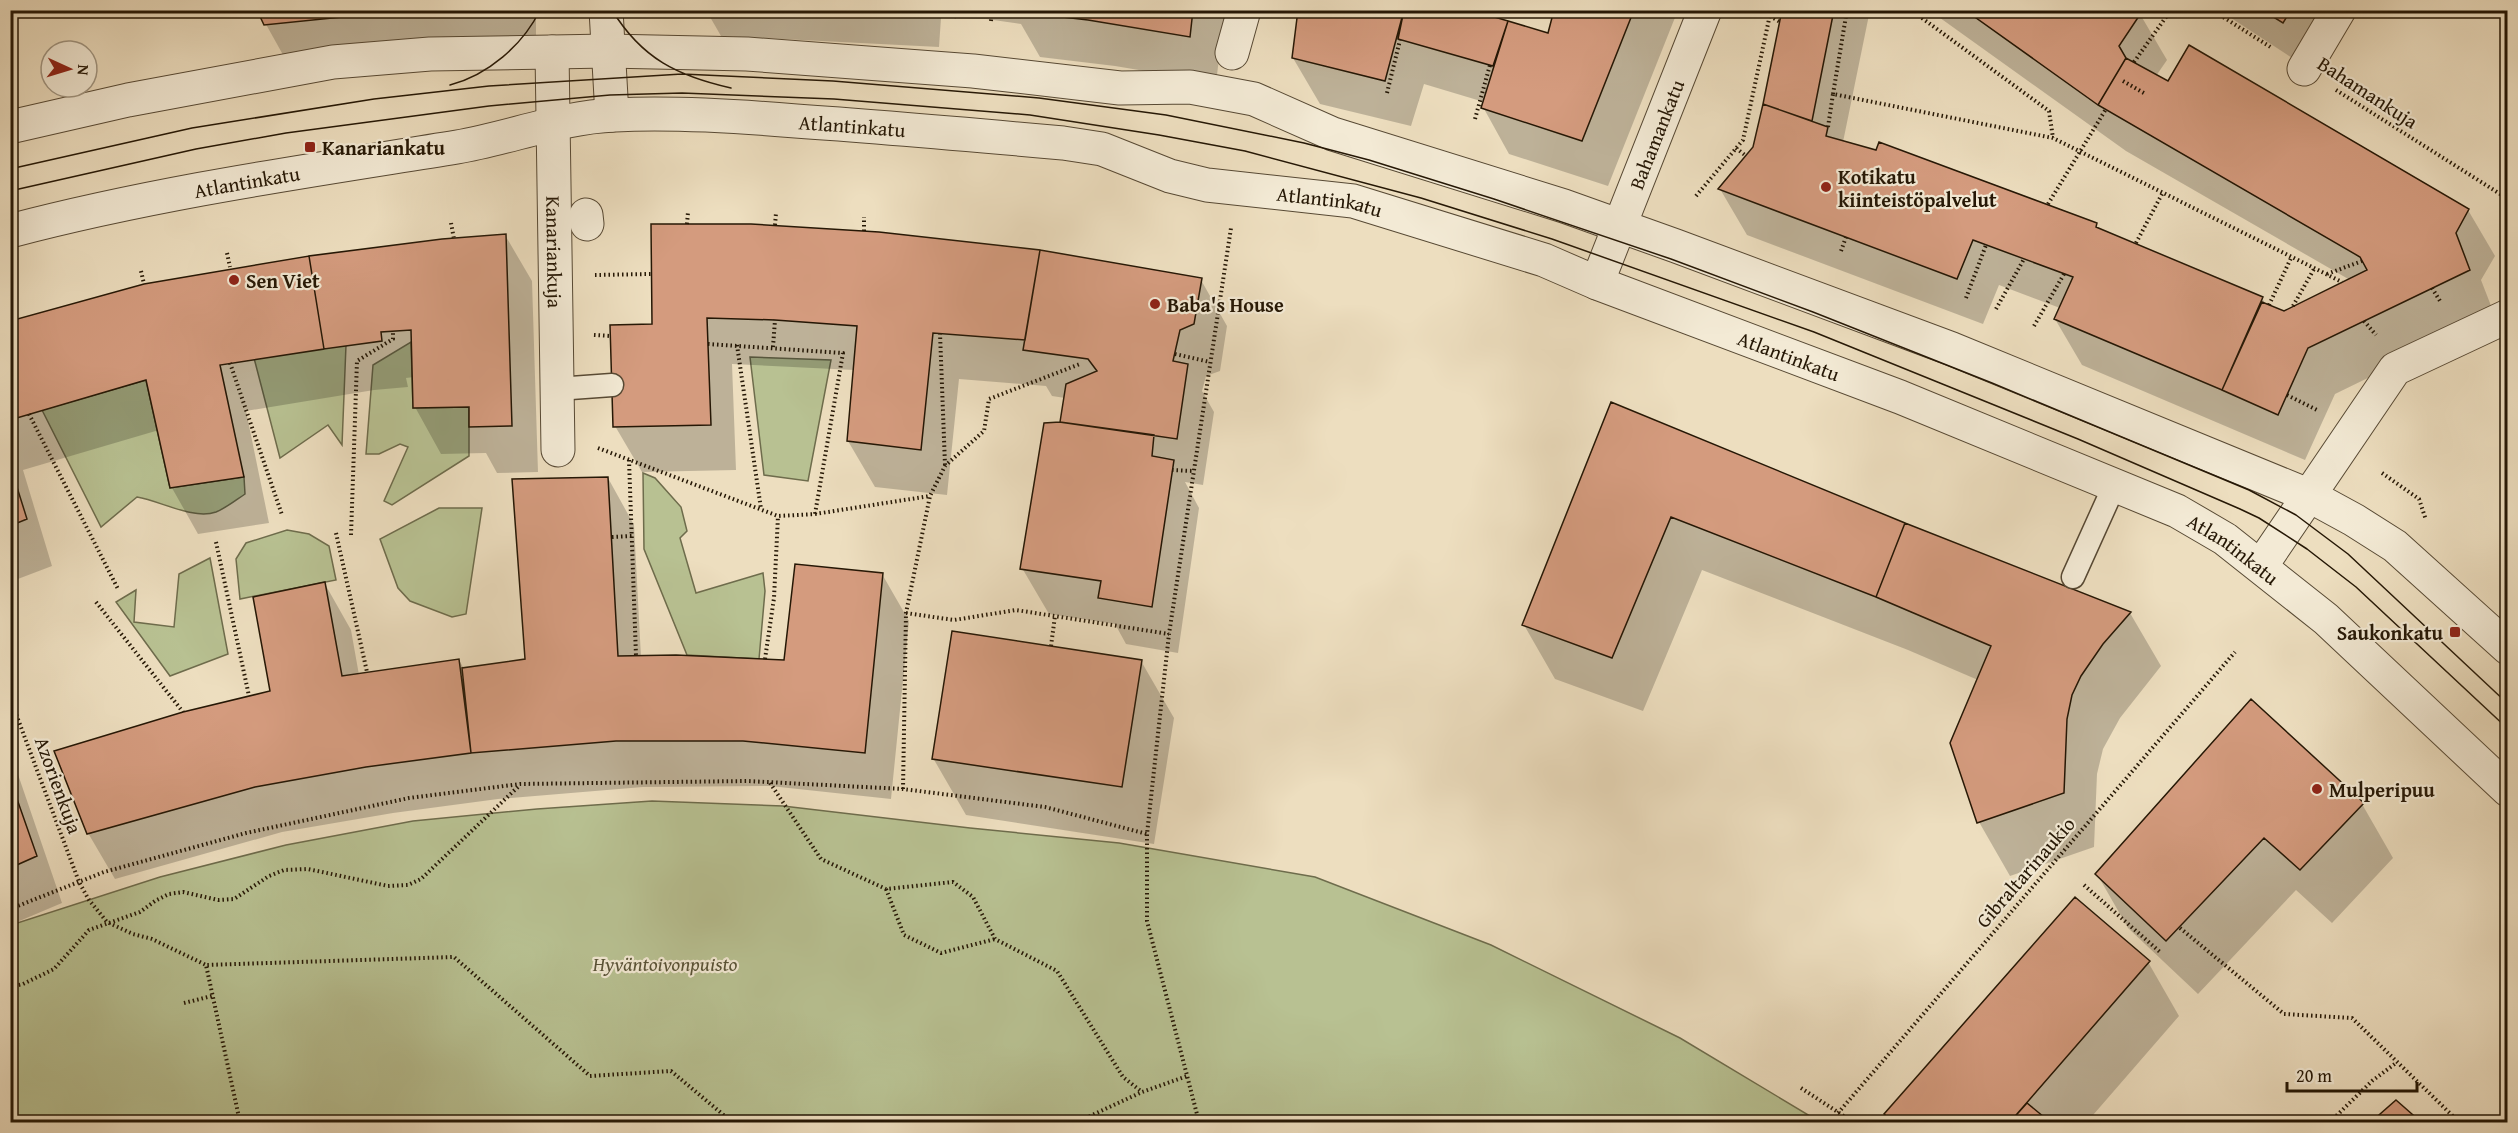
<svg xmlns="http://www.w3.org/2000/svg" width="2518" height="1133" font-family="'Gentium Book Plus',serif">
  <rect width="100%" height="100%" fill="#eddebf"/>
  <filter id="stains"><feTurbulence type="fractalNoise" baseFrequency=".00333" numOctaves="4"/><feColorMatrix values="0 0 0 0 .2 0 0 0 0 .09 0 0 0 0 .02 0 0 0 .5 -.17"/></filter>
  <radialGradient id="worn" r=".72"><stop offset=".6" stop-color="#630" stop-opacity="0"/><stop offset="1" stop-color="#630" stop-opacity=".3"/></radialGradient>
  <path fill="#b8c192" stroke="#6e6c4c" stroke-width="1.5" d="M411,342L413,408L469,407V456L392,505L384,501L408,447L400,444L379,454H366L373,365Z
    M346,345L342,445L328,425L280,458L254,358Z
    M750,357L831,360L808,481L764,475Z
    M146,380L170,488L244,477L245,494C236,500 226,508 216,512C193,520 161,501 137,497L101,527L42,410Z
    M643,473L655,478L681,507L687,531L680,538L696,593L763,573L765,591L759,659L687,655L644,549Z
    M439,508H482L466,614L452,617L410,601L398,588L380,539Z
    M287,530L309,534L329,546L336,580L240,599L236,559L246,543Z
    M210,558L228,654L170,676L116,602L136,590L134,622L174,627L179,574Z
    M652,801L783,806L970,828L1119,843L1315,877L1491,945L1680,1038L1820,1122H11V925L160,877L286,845L413,821L537,809Z"/>
  <path fill="#0003" d="M258,10H536V47L292,71Z
    M706,10H1225L1216,83L1115,66L1040,57L1021,24L986,19L941,18L939,47L721,36Z
    M1300,10H1465L1549,35L1556,10H1678L1608,186L1509,154L1483,107L1484,102L1424,84L1411,126L1320,104L1293,58Z
    M1784,10H1870L1843,142L2096,224L2099,230L2262,298L2266,305L2284,312L2350,280L2126,151L1929,10H2135L2140,14L2167,60L2156,76L2468,210L2495,256L2481,280L2495,316L2335,394L2305,460L2082,365L2055,319L2060,308L1999,285L1983,324L1747,235L1720,189L1755,147Z
    M2219,10H2347L2309,69Z
    M652,226L1201,280L1227,326L1220,371L1206,376L1202,391L1214,412L1203,485L1185,482L1199,508L1178,653L1126,644L1115,624L1049,614L1022,568L1062,423L1065,398L1052,396L1046,386L959,379L947,495L875,487L848,441L854,370L732,364L736,470L642,472L615,426L654,326Z
    M505,235L532,281L538,472L497,473L486,453L441,454L415,407L414,377L406,378L408,387L374,390L246,411L269,523L198,534L172,488L159,430L23,470L52,566L10,582V324Z
    M1612,404L1904,524L2130,613L2161,666L2120,718L2103,749L2097,774L2094,847L2010,876L1979,822L1978,680L1908,650L1702,570L1643,711L1555,679L1524,625Z
    M608,478L634,525L641,657L785,661L882,574L909,621L891,799L770,786L643,787L498,799L393,813L282,832L115,879L88,833L272,693L325,584L351,630L359,675L459,660L464,669L527,661Z
    M1141,661L1174,718L1154,844L966,815L933,758Z
    M10,751L62,903L10,925Z
    M2362,804L2393,858L2332,923L2296,890L2198,994L2128,928L2097,874Z
    M2148,962L2179,1016L2087,1122H1890L1885,1115Z
    M2396,1102L2418,1122H2374Z"/>
  <path fill="#d49b7e" stroke="#251705" stroke-width="1.5" d="M257,10H411L264,25Z
    M1193,10L1190,37L1088,20L1012,11Z
    M1298,10H1404L1385,81L1292,58Z
    M1404,10H1471L1508,21L1493,66L1398,39Z
    M1554,10H1634L1582,141L1481,108L1508,21L1548,33Z
    M1782,10H1834L1812,121L1763,104Z
    M1965,10H2138L2141,13L2119,46L2126,58L2098,105Z
    M2262,10H2291L2283,23Z
    M2189,45L2469,209L2456,233L2470,270L2308,348L2278,415L2222,390L2262,302L2284,311L2367,270L2360,257L2098,105L2126,58L2168,81Z
    M1763,104L1828,127L1826,136L1876,150L1879,142L2097,223L2096,227L2263,297L2222,390L2054,319L2073,277L1973,240L1957,279L1718,189L1753,147Z
    M651,224H751L879,232L1040,250L1025,340L933,333L921,450L847,441L857,326L775,320L707,318L711,425L613,427L610,325L652,324Z
    M506,234L512,426L469,427V407L413,408L411,330L381,332L382,341L324,349L309,256L442,239Z
    M1040,250L1202,278L1194,324L1180,330L1173,361L1188,364L1177,439L1060,422L1066,384L1097,371L1088,359L1023,350Z
    M309,256L324,349L220,365L244,477L170,488L146,380L10,420V321L144,284Z
    M1611,402L1905,523L1876,597L1671,517L1612,658L1522,625Z
    M1060,422L1154,435L1152,456L1174,460L1152,607L1098,598L1101,581L1020,569L1044,423Z
    M10,465L27,519L10,526Z
    M608,477L618,656L676,655L784,660L795,564L883,573L865,753L743,741H616L471,753L462,668L525,659L512,479Z
    M1905,523L2131,612L2103,644L2081,676L2072,695L2067,719L2064,793L1977,823L1950,743L1991,646L1876,597Z
    M325,582L342,676L459,659L471,753L366,767L255,787L87,834L54,751L183,712L270,691L253,597Z
    M952,631L1142,660L1122,787L932,759Z
    M2251,699L2364,803L2300,870L2264,838L2166,941L2095,874Z
    M10,779L37,856L10,868Z
    M2075,897L2150,961L2010,1122H1893L1884,1114Z
    M2396,1100L2421,1122H2371Z
    M2027,1103L2050,1122H2010Z"/>
  <g fill="none" stroke-linecap="round" stroke-linejoin="round">
    <g stroke="#574934" stroke-width="25">
      <path id="service" d="M557,389L612,385
        M2073,577L2115,484"/>
    </g>
    <g stroke="#574934" stroke-width="35">
      <path id="pedestrian" d="M1232,53L1244,10
        M2304,69L2339,10
        M586,215L587,224"/>
    </g>
    <g stroke="#574934" stroke-width="35">
      <g id="minor">
        <path d="M606,10L612,115"/>
        <path id="s1" d="M552,52L558,450"/>
        <path id="s2" d="M1597,283L1705,10"/>
        <path d="M2261,566L2395,369L2508,316"/>
      </g>
    </g>
    <g stroke="#574934" stroke-width="35">
      <g id="tertiary">
        <path d="M10,127L128,100L333,62L430,54L608,51L747,54L973,71L1120,88L1190,87L1254,99L1333,134L1564,206L1676,246L1952,349L2310,496L2354,520L2395,546L2508,648"/>
        <path id="s3" d="M10,231C158,192 308,171 457,147C510,138 561,117 615,115C675,112 736,116 796,121C885,127 974,135 1063,143L1102,149L1170,176L1207,185L1353,201L1544,260L1597,283L1900,397L2177,511L2225,539L2326,619L2508,790"/>
      </g>
    </g>
    <path stroke="#251705" stroke-width="4" stroke-dasharray="1.5 3" stroke-linecap="butt" d="M1911,10L2049,111L2053,138
      M2212,10L2272,48
      M1770,16L1780,22
      M954,18L955,10
      M991,21L992,10
      M2134,62L2171,10
      M2123,81L2144,93
      M2336,90L2508,199
      M1387,93L1400,40
      M1833,94L1847,10
      M1475,119L1490,65
      M1828,127L1833,94L2053,138L2342,282
      M1736,148L1746,156
      M1696,196L1743,140L1771,10
      M2048,204L2106,109
      M451,223L454,239
      M687,224L688,212
      M775,225L776,213
      M864,231V217
      M2136,243L2162,194
      M1841,251L1846,237
      M227,253L230,267
      M141,271L144,284
      M2327,274L2362,261
      M595,275L651,274
      M2432,288L2440,301
      M1966,298L1986,245
      M2269,305L2291,258
      M2293,306L2314,269
      M1996,309L2024,259
      M2364,321L2376,335
      M2034,326L2064,274
      M940,333L945,465
      M594,335L611,336
      M708,344L843,353L815,514
      M737,345L761,509
      M773,347L775,320
      M1175,354L1210,362
      M230,363L282,515
      M2287,395L2319,411
      M29,414L118,589
      M598,448L778,516L815,514L930,496
      M629,460L636,656
      M1172,470L1193,471
      M2382,473L2419,499L2426,520
      M336,533L367,672
      M351,535L357,361L393,339V331
      M612,537L632,536
      M216,542L249,696
      M96,602L183,712
      M906,613L954,620L1016,610L1169,634
      M1051,646L1055,616
      M765,659L774,598L778,516
      M10,698L79,882L89,900L107,922L133,934L152,939L206,965
      M770,783L821,859L886,889L953,882L973,897L995,939L1057,971L1123,1077L1142,1092
      M903,789L906,613L930,496L945,466L984,431L989,399L1080,364
      M2084,885L2160,952
      M886,889L904,935L941,953L995,939
      M10,909L104,872L246,833L409,798L520,784L747,781L903,789L1045,807L1147,834
      M2180,928L2284,1014L2352,1018L2459,1122
      M10,987L23,984L54,969L89,930L140,912L155,901L169,894L183,892L218,900L234,899L269,876L284,870L308,869L388,886L408,885L421,879L520,785
      M184,1003L212,996
      M1801,1088L1853,1122
      M1838,1113L2235,652
      M240,1122L206,965L454,957L590,1076L671,1071L732,1122
      M1077,1122L1142,1092L1187,1076
      M1199,1122L1147,921V834L1169,634L1231,228
      M2330,1122L2372,1081L2396,1063"/>
    <use href="#service" stroke="#f3ead5" stroke-width="22"/>
    <use href="#pedestrian" stroke="#f3ead5" stroke-width="33"/>
    <use href="#minor" stroke="#f3ead5" stroke-width="33"/>
    <use href="#tertiary" stroke="#f3ead5" stroke-width="33"/>
    <path stroke="#251705" stroke-width="1.5" d="M612,10C642,59 678,76 731,88
      M450,85C488,75 523,45 540,10
      M10,169L192,128L374,99L489,86L682,74L833,81L1039,98L1166,115L1304,143L1369,160L1494,199L1671,259L1813,312L1992,383L2249,490L2296,515L2348,554L2508,704
      M10,191L196,149L286,133L489,106L610,95L682,93L834,99L1030,115L1159,135L1245,151L1421,198L1552,239L1814,332L2078,439L2240,509L2259,518L2307,549L2356,587L2508,729"/>
  </g>
  <g fill="#8f2418" stroke="#f3ead5" stroke-width="2">
    <rect x="304" y="141" width="12" height="12" rx="3"/>
    <circle cx="1826" cy="187" r="6"/>
    <circle cx="234" cy="280" r="6"/>
    <circle cx="1155" cy="304" r="6"/>
    <rect x="2449" y="626" width="12" height="12" rx="3"/>
    <circle cx="2317" cy="789" r="6"/>
  </g>
  <g text-anchor="middle" dominant-baseline="central" stroke-width="4.5" stroke-linejoin="round" paint-order="stroke">
    <g font-size="20" fill="#251705" stroke="#f3ead5">
      <text transform="translate(2368 92) rotate(33)">Bahamankuja</text>
      <text stroke="none"><textPath href="#s3" startOffset="854">Atlantinkatu</textPath></text>
      <text stroke="none"><textPath href="#s2" startOffset="160">Bahamankatu</textPath></text>
      <text stroke="none"><textPath href="#s3" startOffset="242">Atlantinkatu</textPath></text>
      <text stroke="none"><textPath href="#s3" startOffset="1340">Atlantinkatu</textPath></text>
      <text stroke="none"><textPath href="#s1" startOffset="200">Kanariankuja</textPath></text>
      <text stroke="none"><textPath href="#s3" startOffset="1826">Atlantinkatu</textPath></text>
      <text stroke="none"><textPath href="#s3" startOffset="2312">Atlantinkatu</textPath></text>
      <text transform="translate(59 785) rotate(70)">Azorienkuja</text>
      <text transform="translate(2025 872) rotate(-49)">Gibraltarinaukio</text>
    </g>
    <g font-size="20" font-weight="bold" fill="#251705" stroke="#f3ead5" text-anchor="start">
      <text x="322" y="147">Kanariankatu</text>
      <text x="1838" y="176">Kotikatu<tspan x="1838" dy="23">kiinteistöpalvelut</tspan></text>
      <text x="246" y="280">Sen Viet</text>
      <text x="1167" y="304">Baba's House</text>
      <text x="2443" y="632" text-anchor="end">Saukonkatu</text>
      <text x="2329" y="789">Mulperipuu</text>
    </g>
    <g font-size="20" font-style="italic" fill="#585236" stroke="#f3ead5">
      <text x="665" y="963">Hyväntoivonpuisto</text>
    </g>
  </g>
  <rect width="2518" height="1133" fill="none" stroke="#eddebf" stroke-width="36"/>
  <rect x="12" y="12" width="2494" height="1109" fill="none" stroke="#251705" stroke-width="3"/>
  <rect x="18" y="18" width="2482" height="1097" fill="none" stroke="#251705" stroke-width="1.5"/>
  <g transform="translate(69 69) rotate(94)"><circle r="28" fill="#f3ead5" stroke="#a19682" stroke-width="1.5"/>
  <path d="M0-4.5L10 22L0 15L-10 22Z" fill="#8f2418"/>
  <text y="-9" font-size="16" font-weight="bold" text-anchor="middle" fill="#251705">N</text>
  </g>
  <path d="M2287 1082v9h130v-9" fill="none" stroke="#251705" stroke-width="3"/>
  <text x="2296" y="1082" font-size="18" fill="#251705" stroke="#f3ead5" stroke-width="4.5" paint-order="stroke">20 m</text>
  <rect width="100%" height="100%" filter="url(#stains)"/>
  <rect width="100%" height="100%" fill="url(#worn)"/>
</svg>
